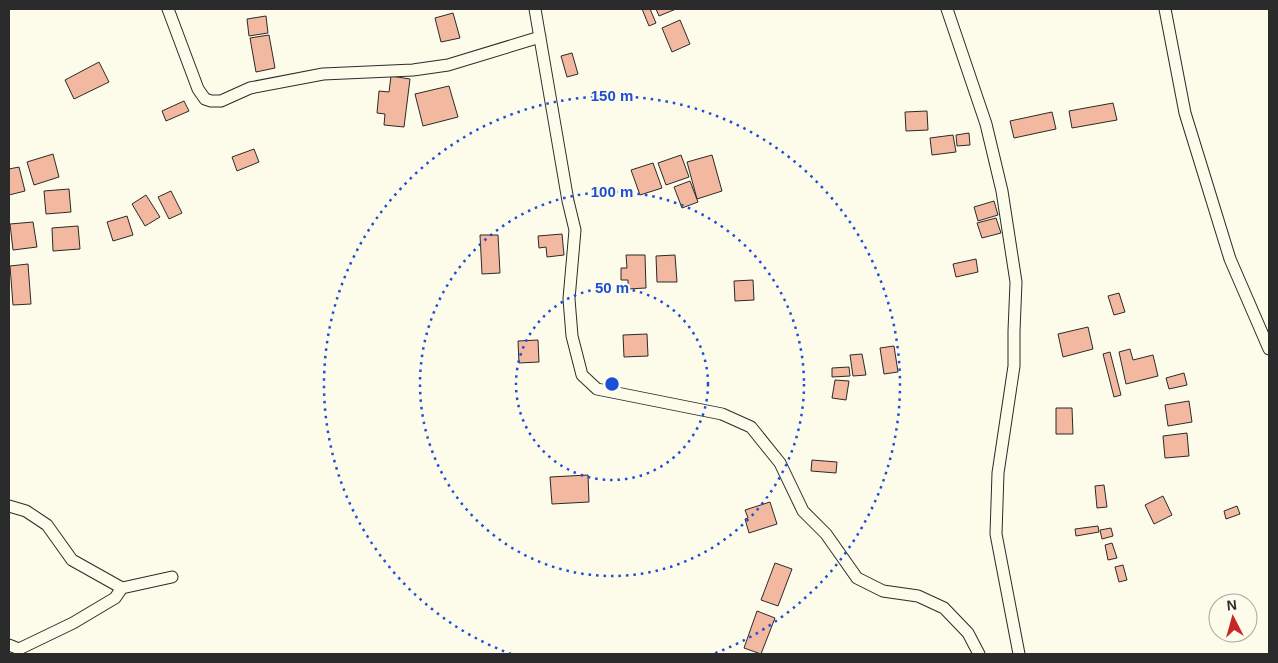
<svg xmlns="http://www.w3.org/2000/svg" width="1278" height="663" font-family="Arial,sans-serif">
  <rect width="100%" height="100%" fill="#fdfbea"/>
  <path fill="#f2b8a0" stroke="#2b2b2b" d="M642,9H650L656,23L649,26Z
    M656,9H676L659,16Z
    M453,13L460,38L441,42L435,18Z
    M266,16L268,33L249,36L247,19Z
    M680,20L690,44L672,52L662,28Z
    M269,35L275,68L256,72L250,38Z
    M572,53L578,74L567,77L561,56Z
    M99,62L109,82L74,99L65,80Z
    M391,76L410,79L404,127L384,125L385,114L377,113L379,91L389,92Z
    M449,86L458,117L423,126L415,94Z
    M184,101L189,111L166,121L162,111Z
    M1113,103L1117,120L1072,128L1069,111Z
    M927,111L928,130L906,131L905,112Z
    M1052,112L1056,129L1014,138L1010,121Z
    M969,133L970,145L957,146L956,135Z
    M953,135L956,152L932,155L930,138Z
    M254,149L259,162L237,171L232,157Z
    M53,154L59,177L34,185L27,162Z
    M681,155L689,177L666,185L658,163Z
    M712,155L722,191L697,199L687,162Z
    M653,163L662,188L640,195L631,170Z
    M19,167L25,191L9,195V169Z
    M690,181L698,202L682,208L674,187Z
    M69,189L71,212L46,214L44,191Z
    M171,191L182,213L169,219L158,197Z
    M146,195L160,217L145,226L132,204Z
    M994,201L998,215L978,221L974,207Z
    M127,216L133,235L113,241L107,222Z
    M996,218L1001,233L982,238L977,223Z
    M33,222L37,247L13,250L10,224Z
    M78,226L80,249L53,251L52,228Z
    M562,234L564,255L547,257L546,247L539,248L538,236Z
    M480,235H498L500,273L482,274Z
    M626,255H645L646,288L628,289V280H621V268H627Z
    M675,255L677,282H657L656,256Z
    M976,259L978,272L956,277L953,264Z
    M28,264L31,304L13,305L10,266Z
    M753,280L754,300L735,301L734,281Z
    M1119,293L1125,312L1114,315L1108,296Z
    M1088,327L1093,349L1063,357L1058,334Z
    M647,334L648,356L624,357L623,335Z
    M538,340L539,362L519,363L518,341Z
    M894,346L898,372L884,374L880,348Z
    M1130,349L1133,360L1153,355L1158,376L1126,384L1119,352Z
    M1110,352L1121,395L1114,397L1103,354Z
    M862,354L866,375L853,376L850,355Z
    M849,367L850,376L832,377V368Z
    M1184,373L1187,385L1169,389L1166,378Z
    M835,380L849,381L846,400L832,398Z
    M1189,401L1192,422L1168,426L1165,405Z
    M1056,408H1072L1073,434H1056Z
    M1187,433L1189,456L1165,458L1163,436Z
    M812,460L837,462L836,473L811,471Z
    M588,475L589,502L552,504L550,477Z
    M1104,485L1107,507L1097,508L1095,486Z
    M1163,496L1172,515L1154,524L1145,505Z
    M770,502L777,524L749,533L745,519L748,518L745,510Z
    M1237,506L1240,514L1226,519L1224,511Z
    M1098,526L1099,532L1076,536L1075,529Z
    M1111,528L1113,536L1102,539L1100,530Z
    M1112,543L1117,558L1108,560L1105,545Z
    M775,563L792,569L778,606L761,600Z
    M1123,565L1127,580L1119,582L1115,567Z
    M757,611L775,618L761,654L744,648Z"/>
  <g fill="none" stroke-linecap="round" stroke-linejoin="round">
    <g stroke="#2b2b2b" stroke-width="13">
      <path id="street" d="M168,9L198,89L205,99L211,101H221L250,88L323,74L413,70L448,65L540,37
        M535,9L568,201L575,230L569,299L572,336L582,375L597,389L722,414L751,427L780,463L803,511L826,534L857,578L883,591L918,596L944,608L968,633L979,654
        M947,9L986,124L1002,191L1016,282L1014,331V366L998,473L996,534L1019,654
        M1165,9L1185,113L1230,259L1269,349
        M9,506L26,511L47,525L72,560L122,588
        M9,645L19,649L73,623L115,598L122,588L172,577"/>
    </g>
    <use href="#street" stroke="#fdfbea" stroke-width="11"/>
  </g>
  <g fill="none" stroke="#1d4ed8" stroke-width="2.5" stroke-dasharray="2.5 5">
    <circle cx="612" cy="384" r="96"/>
    <circle cx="612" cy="384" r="192"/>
    <path d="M511 654A288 288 0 1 1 713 654"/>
  </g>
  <circle cx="612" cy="384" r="8" fill="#1d4ed8" stroke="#fdfbea" stroke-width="2.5"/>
  <g font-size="15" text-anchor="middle" font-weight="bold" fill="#1d4ed8" stroke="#fdfbea" stroke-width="4" stroke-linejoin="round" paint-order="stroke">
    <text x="612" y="101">150 m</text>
    <text x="612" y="197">100 m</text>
    <text x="612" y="293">50 m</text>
  </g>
  <rect width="1278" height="663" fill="none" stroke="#2b2b2b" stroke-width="20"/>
  <g transform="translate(1233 618) rotate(354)"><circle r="24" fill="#fdfbea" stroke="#a9a89e"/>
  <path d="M0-4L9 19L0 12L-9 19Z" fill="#c62828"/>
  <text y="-8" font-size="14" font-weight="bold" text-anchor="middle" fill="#2b2b2b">N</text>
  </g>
</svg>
